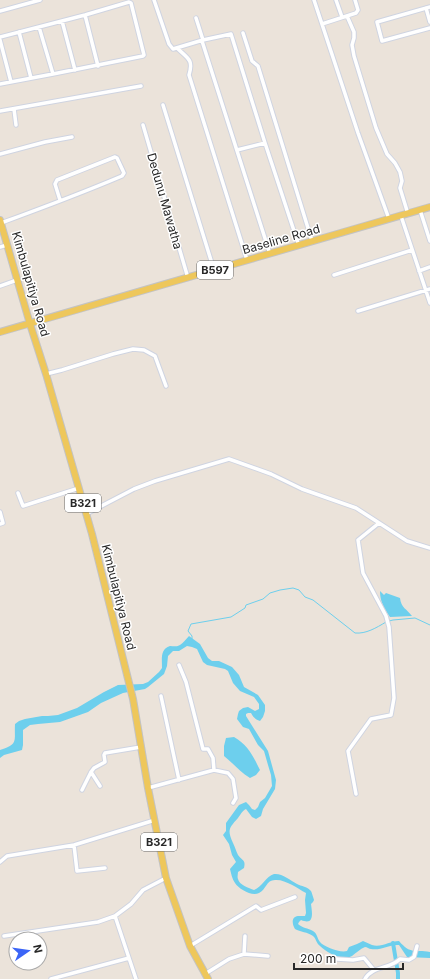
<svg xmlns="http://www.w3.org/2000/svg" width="430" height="979" font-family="Inter,sans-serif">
  <rect width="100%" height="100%" fill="#ebe3da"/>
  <path fill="#6dcfed" d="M380,591L384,595L386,593L400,598C401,608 407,609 412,616L390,617C384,609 380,601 380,591Z
    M189,636L200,644L208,658L212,661H219L232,667L239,675L244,687L258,695L265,705V711L263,717L260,721C255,719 253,717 251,713H248L246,714V716L268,751L276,780L275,789L263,809L261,816L256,819L252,817L246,809C242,811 241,814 238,818C229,828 227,830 233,843C235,847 236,851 238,855C242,861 246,859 244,868L238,872C238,874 237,877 238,879C239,885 249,888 254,890C262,887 266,876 274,874C282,873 290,880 297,884C301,886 308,887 311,891C312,893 313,897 314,900L313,902L311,904C312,912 315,926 301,920L299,922L298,924C302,928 308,928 313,931C317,933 317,938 320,942C324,947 340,953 347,951L349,947L357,944L363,941C366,942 369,944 372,945C381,948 390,941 399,941C411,955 414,949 430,952V958L407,957L399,945C389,944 381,951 371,949C369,949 367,947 365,947C360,949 356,953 352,956C342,961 327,953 320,946C316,943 316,938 313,936C308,932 300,932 295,929C292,924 291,917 298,916C301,916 303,916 305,916L306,913L305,900L306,893C297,888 285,879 275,880C266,880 266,890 259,893C252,897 239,889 235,883C232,879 231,873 230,869L236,862L232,855L229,844L223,835L226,831V823L239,805L246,802L249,805L252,809L255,810L258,807L260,802L265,798L272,786L271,775L268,765L264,751L258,745L249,729L243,727L237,719L238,714L239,711L243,708L248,707L255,711L259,709V704L254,697L240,691L233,683L228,671L225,669L207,665L203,662L197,649L192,647L187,646L179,651H173L168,656L167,666L164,674L148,687L145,689L123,693L101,703L88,712L60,722L38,724L30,725L23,730V745L22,750L4,755L0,758V750C19,744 14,741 15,724L19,721L25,719L42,716H48L58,715L77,708L104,692L118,685L143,684L148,682L159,672L162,668C162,659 160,649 170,646C174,646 177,647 180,645C183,643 186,639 189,636Z
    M234,737C248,745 253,756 260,770L256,775L250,778C240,772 233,763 224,756V746L226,738Z"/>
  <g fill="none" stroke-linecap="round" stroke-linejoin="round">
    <path stroke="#6dcfed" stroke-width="1" d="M389,621L393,620L415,618L430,625
      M192,639V636L188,631L191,624L231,617L245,608L246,605L263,599L270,593L280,590L293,588L299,590L305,597L313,600L355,633C366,634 376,628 386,622"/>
    <path stroke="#6dcfed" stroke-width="4" d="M393,943L398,973V979"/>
    <g stroke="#cfd4e1" stroke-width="5.5">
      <path id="street" d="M154,0L169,44L173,49L203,40L231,34L265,143L299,246
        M314,0L358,133L389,219
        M336,0L342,17
        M430,7L377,22L382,41L430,28
        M426,8L430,22
        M0,11L40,0
        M85,15L98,66
        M347,16L354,32V38L352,45L354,56L376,128L387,154L395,163L400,172L402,181L400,188L408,214
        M196,18L203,40
        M62,21L75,70
        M322,24L356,13L358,10L355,0
        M39,27L53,74
        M19,32L31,78
        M243,33L252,61L258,66L312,241
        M0,37L85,15L129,2L131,3L144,55L143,56L53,74L0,84
        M0,40L11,82
        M202,41L270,254
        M177,48C187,58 194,59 189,75L247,260
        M163,105L214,270
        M14,109L16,125
        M0,111L141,86
        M143,125L188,278
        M237,150L265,143
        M0,154L45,142L72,137
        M420,210L430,241
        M401,216L430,303
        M1,223C42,208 82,193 122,176L124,173L117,158L115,157L57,180L55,184L60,200
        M0,247L7,245
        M419,271L430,267
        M334,275L412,250
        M0,286L17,280
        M358,311L430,289
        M46,374L62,370L113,354L133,349L144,350L155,356L159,367L166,386
        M18,493L23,506L79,488
        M0,512L3,523L0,524
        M86,514L134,489L155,481L229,459L271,474L302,489L356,508L407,541L430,548
        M179,665L186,682L203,749H208L213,758L214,770L228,773L233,779L236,798L233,803
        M161,696L179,780
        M91,772L100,786
        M148,788L214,770
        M82,790L91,772L94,768L105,762L104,755L105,753L141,747
        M356,794L348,751L371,719L391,715L394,698L389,627L386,616L363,573L358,540L379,523
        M74,845L77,871L105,868
        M0,862L7,856L74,845L155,820
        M115,916L136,979
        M4,936L98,922L115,916L131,904L143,890L166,878
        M190,946L256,906L261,910L295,897
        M244,954L245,936
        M337,959L353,960L364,958L374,970
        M205,974L229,959L244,954L268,956
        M51,979L129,958
        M365,979C372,966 390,969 400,959L409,960L414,957L417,946"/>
    </g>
    <g stroke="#c3c3c3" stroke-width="8">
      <path id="primary" d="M0,220L30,324L46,374L92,534L133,699L148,788L166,878L190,946L208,979
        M0,332L430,207"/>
    </g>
    <use href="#street" stroke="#fff" stroke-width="3.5"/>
    <use href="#primary" stroke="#eec75b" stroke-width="6"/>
  </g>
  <g text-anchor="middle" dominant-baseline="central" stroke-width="3" stroke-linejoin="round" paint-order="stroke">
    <g fill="#fff" stroke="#686868" stroke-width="1">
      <rect x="197" y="261" width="36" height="18" rx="3"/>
      <rect x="65" y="494" width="36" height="18" rx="3"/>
      <rect x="141" y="833" width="36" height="18" rx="3"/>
    </g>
    <g font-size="11" font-weight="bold" fill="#282828">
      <text x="215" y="270">B597</text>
      <text x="83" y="503">B321</text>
      <text x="159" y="842">B321</text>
    </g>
    <g font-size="12" fill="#282828" stroke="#fff">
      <text transform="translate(165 201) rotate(74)">Dedunu Mawatha</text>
      <text transform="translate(281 239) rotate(-16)">Baseline Road</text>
      <text transform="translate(31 284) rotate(74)">Kimbulapitiya Road</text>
      <text transform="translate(119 597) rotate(76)">Kimbulapitiya Road</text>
    </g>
  </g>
  <g transform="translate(28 951) rotate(77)"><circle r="19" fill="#ffffff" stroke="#a9a9a9"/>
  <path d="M0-3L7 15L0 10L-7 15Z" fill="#3b65f7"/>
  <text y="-6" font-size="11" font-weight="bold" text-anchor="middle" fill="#282828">N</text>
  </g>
  <path d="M294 963v6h109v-6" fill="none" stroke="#282828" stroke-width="2"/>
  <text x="300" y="963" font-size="12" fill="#282828" stroke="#ffffff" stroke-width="3" paint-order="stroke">200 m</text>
</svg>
